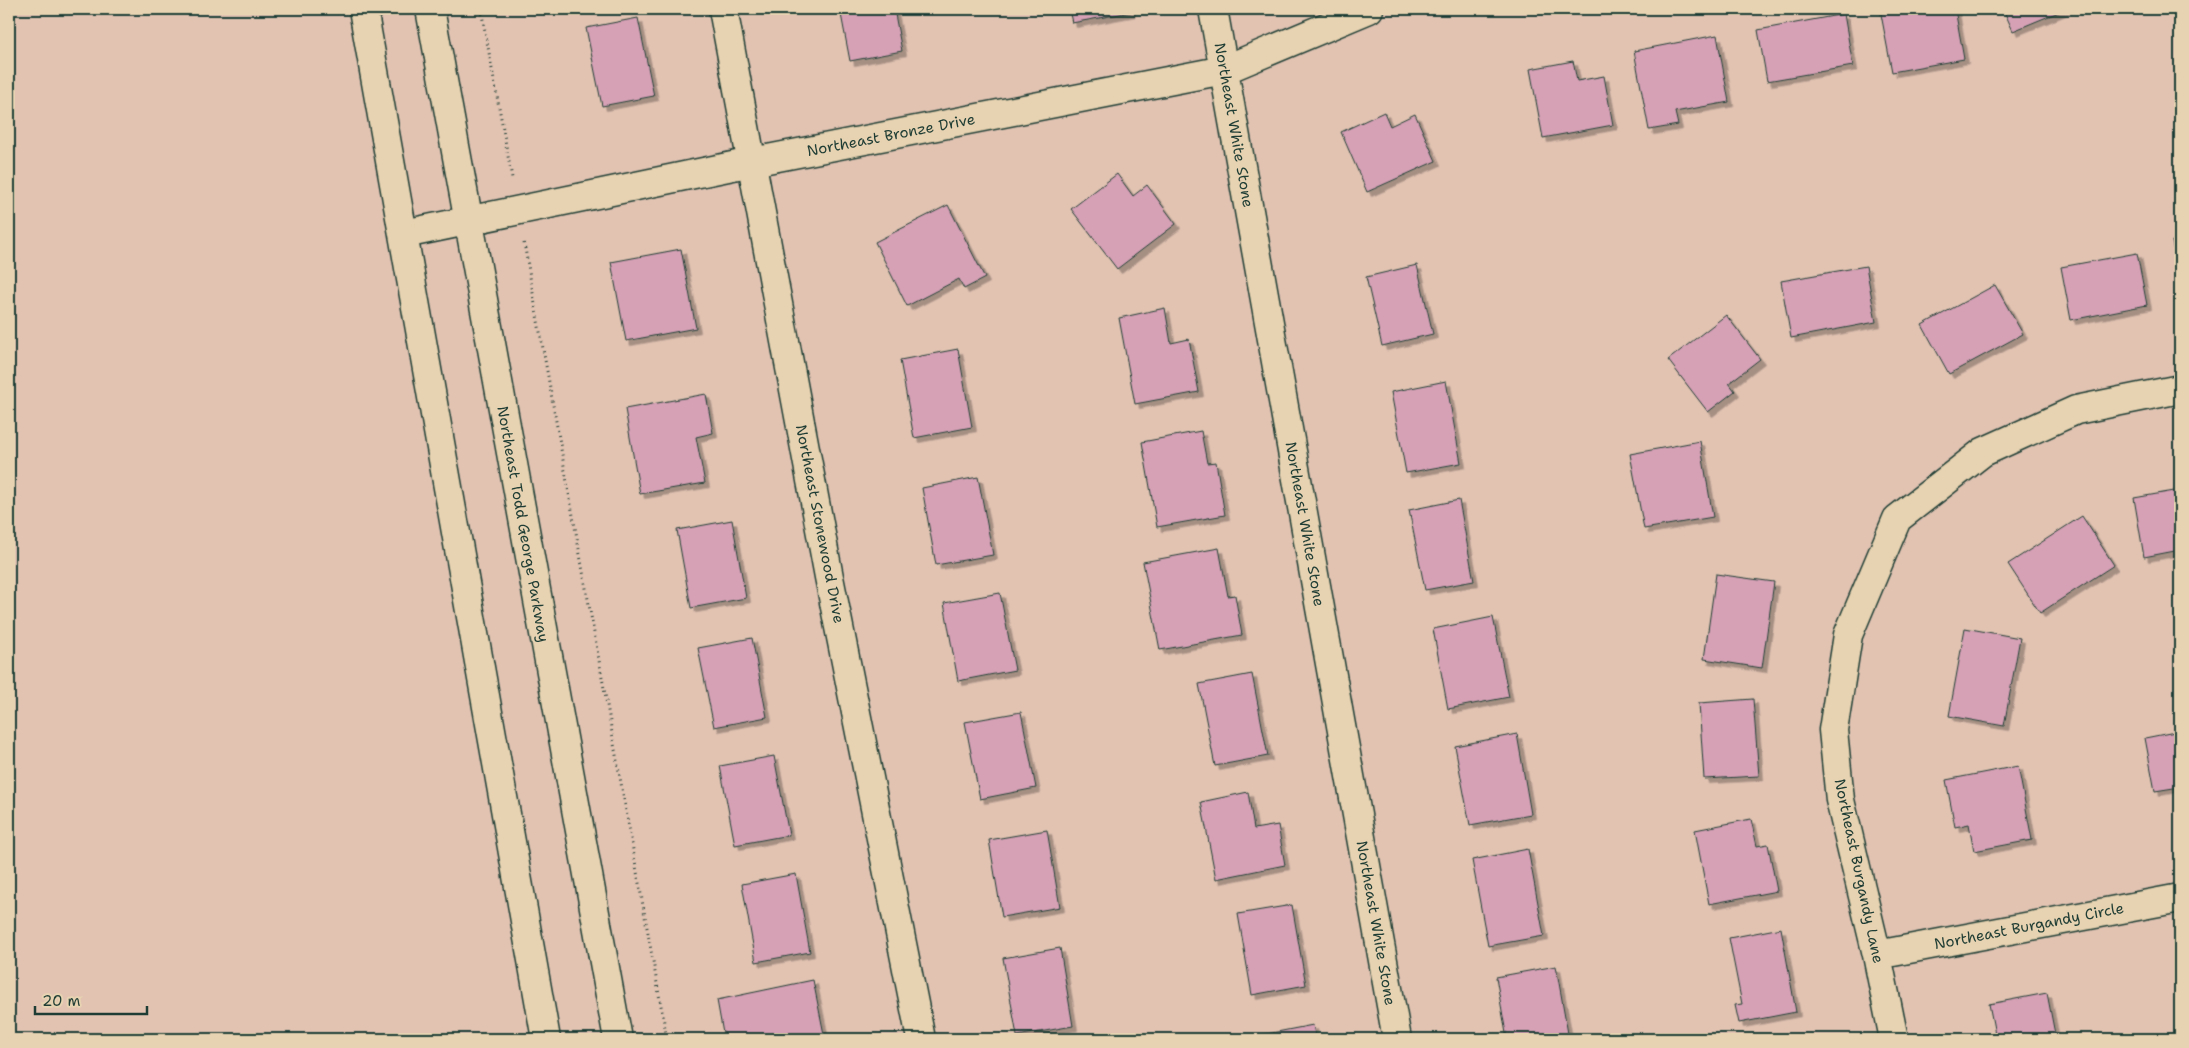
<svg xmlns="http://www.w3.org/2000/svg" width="2189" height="1048" font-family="'Shantell Sans',sans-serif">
  <defs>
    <filter id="shadow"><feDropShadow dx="4.5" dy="4.5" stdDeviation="0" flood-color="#0004"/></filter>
  </defs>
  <rect width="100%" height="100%" fill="#e2c3b2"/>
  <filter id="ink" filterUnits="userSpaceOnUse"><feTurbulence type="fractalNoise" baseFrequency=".02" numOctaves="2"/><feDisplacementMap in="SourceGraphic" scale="10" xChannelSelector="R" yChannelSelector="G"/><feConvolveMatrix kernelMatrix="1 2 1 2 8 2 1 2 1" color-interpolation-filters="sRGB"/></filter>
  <g filter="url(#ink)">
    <path fill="#d6a0b5" stroke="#1f3d34" filter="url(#shadow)" d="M840,9H894L902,51L850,61Z
      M1069,9H1130L1131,12L1072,23Z
      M1880,9H1923V13L1955,9L1964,59L1892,72Z
      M2003,9H2066L2013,31Z
      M1844,14L1853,66L1767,81L1758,30Z
      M638,18L654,96L602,106L586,28Z
      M1717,35L1729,102L1675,112L1678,125L1649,130L1634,51Z
      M1573,61L1577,81L1604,76L1613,125L1543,138L1530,69Z
      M1384,112L1390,126L1415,114L1436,161L1367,192L1341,132Z
      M1117,174L1133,196L1147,185L1176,224L1117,269L1071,209Z
      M948,205L985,278L964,289L959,279L907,306L875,242Z
      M2180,239V284L2172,241Z
      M681,249L696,328L626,341L611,262Z
      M2137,253L2147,305L2071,320L2061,267Z
      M1417,265L1433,334L1382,346L1366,277Z
      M1866,266L1876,322L1791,338L1781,281Z
      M1995,285L2023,334L1949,374L1922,325Z
      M1165,308L1171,343L1189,339L1199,392L1135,404L1119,318Z
      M1726,315L1760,359L1729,383L1735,391L1708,412L1668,360Z
      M958,349L972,427L914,438L900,360Z
      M1446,381L1461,463L1406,473L1391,392Z
      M706,394L713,433L696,437L705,483L640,494L625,409Z
      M1201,431L1207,463L1216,462L1225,515L1157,527L1142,442Z
      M1700,441L1713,517L1644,529L1630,454Z
      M978,477L993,555L936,565L922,488Z
      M2180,490V550L2144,557L2134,498Z
      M1459,500L1474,581L1425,590L1409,510Z
      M2082,516L2114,565L2040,613L2008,564Z
      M732,520L746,598L691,608L677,530Z
      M1219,548L1228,596L1235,595L1242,635L1160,650L1143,562Z
      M1716,574L1774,582L1762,668L1704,659Z
      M1000,593L1015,670L958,681L944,603Z
      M1493,617L1509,697L1448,709L1433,629Z
      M1965,628L2020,638L2004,726L1949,716Z
      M752,638L767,717L714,727L698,648Z
      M1252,674L1268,756L1215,766L1199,684Z
      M1753,699L1759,776L1704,779L1699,703Z
      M1021,712L1036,788L980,799L965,722Z
      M2180,731V787L2155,791L2145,738Z
      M1517,734L1531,814L1470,825L1455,746Z
      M774,756L789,835L735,845L720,766Z
      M2018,766L2032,840L1974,851L1969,824L1955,827L1946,780Z
      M1248,792L1254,829L1278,825L1285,865L1216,879L1201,802Z
      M1751,819L1757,846L1768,844L1777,891L1709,904L1695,830Z
      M1047,830L1060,907L1002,917L989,840Z
      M1528,849L1544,936L1488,946L1472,860Z
      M796,874L810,952L756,962L742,884Z
      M1292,905L1306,985L1252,995L1238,914Z
      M1781,928L1796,1012L1739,1023L1735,1005L1742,1004L1729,938Z
      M1060,948L1073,1026L1017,1036L1003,958Z
      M1556,966L1569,1039H1507L1496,977Z
      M813,980L825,1039H724L717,1000Z
      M2047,993L2056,1039H1996L1989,1004Z
      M1313,1025L1316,1039H1246V1038Z"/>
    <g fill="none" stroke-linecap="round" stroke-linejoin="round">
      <g stroke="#1f3d34" stroke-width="31">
        <path id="minor" d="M723,9L829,577L921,1039
          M1213,9L1397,1039
          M404,234L752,162L1224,70L1369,9
          M1877,955L2180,898
          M1894,1039L1877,955L1840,800L1833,730L1848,635L1897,519L1983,452L2076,410L2180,389"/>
      </g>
      <g stroke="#1f3d34" stroke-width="31">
        <path id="secondary" d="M363,9L546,1039
          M430,9L618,1039"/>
      </g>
      <path stroke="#1f3d34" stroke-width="3" stroke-dasharray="1 4" stroke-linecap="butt" d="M481,9L512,178
        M524,243L667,1039"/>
      <use href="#minor" stroke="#e7d2b1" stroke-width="28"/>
      <use href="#secondary" stroke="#e7d2b1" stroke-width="28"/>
    </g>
  </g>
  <g text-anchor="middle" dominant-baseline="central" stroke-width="4" stroke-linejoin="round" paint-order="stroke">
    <g font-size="15" fill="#1f3d34" stroke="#e7d2b1">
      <text transform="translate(1234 125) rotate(80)">Northeast White Stone</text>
      <text transform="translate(891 135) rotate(-11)">Northeast Bronze Drive</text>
      <text transform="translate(523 524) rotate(80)">Northeast Todd George Parkway</text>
      <text transform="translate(820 524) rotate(79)">Northeast Stonewood Drive</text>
      <text transform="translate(1305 524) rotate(80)">Northeast White Stone</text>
      <text transform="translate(1859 871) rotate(78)">Northeast Burgandy Lane</text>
      <text transform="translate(1376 923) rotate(80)">Northeast White Stone</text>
      <text transform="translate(2029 926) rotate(-11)">Northeast Burgandy Circle</text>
    </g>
  </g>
  <rect width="2189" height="1048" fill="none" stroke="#e7d2b1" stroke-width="30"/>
  <rect x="15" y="15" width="2159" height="1018" fill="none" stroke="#1f3d34" stroke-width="2" filter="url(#ink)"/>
  <path d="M35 1006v8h112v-8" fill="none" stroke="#1f3d34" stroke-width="2.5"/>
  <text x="42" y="1006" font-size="15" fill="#1f3d34" stroke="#e7d2b1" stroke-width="4" paint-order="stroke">20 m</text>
</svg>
